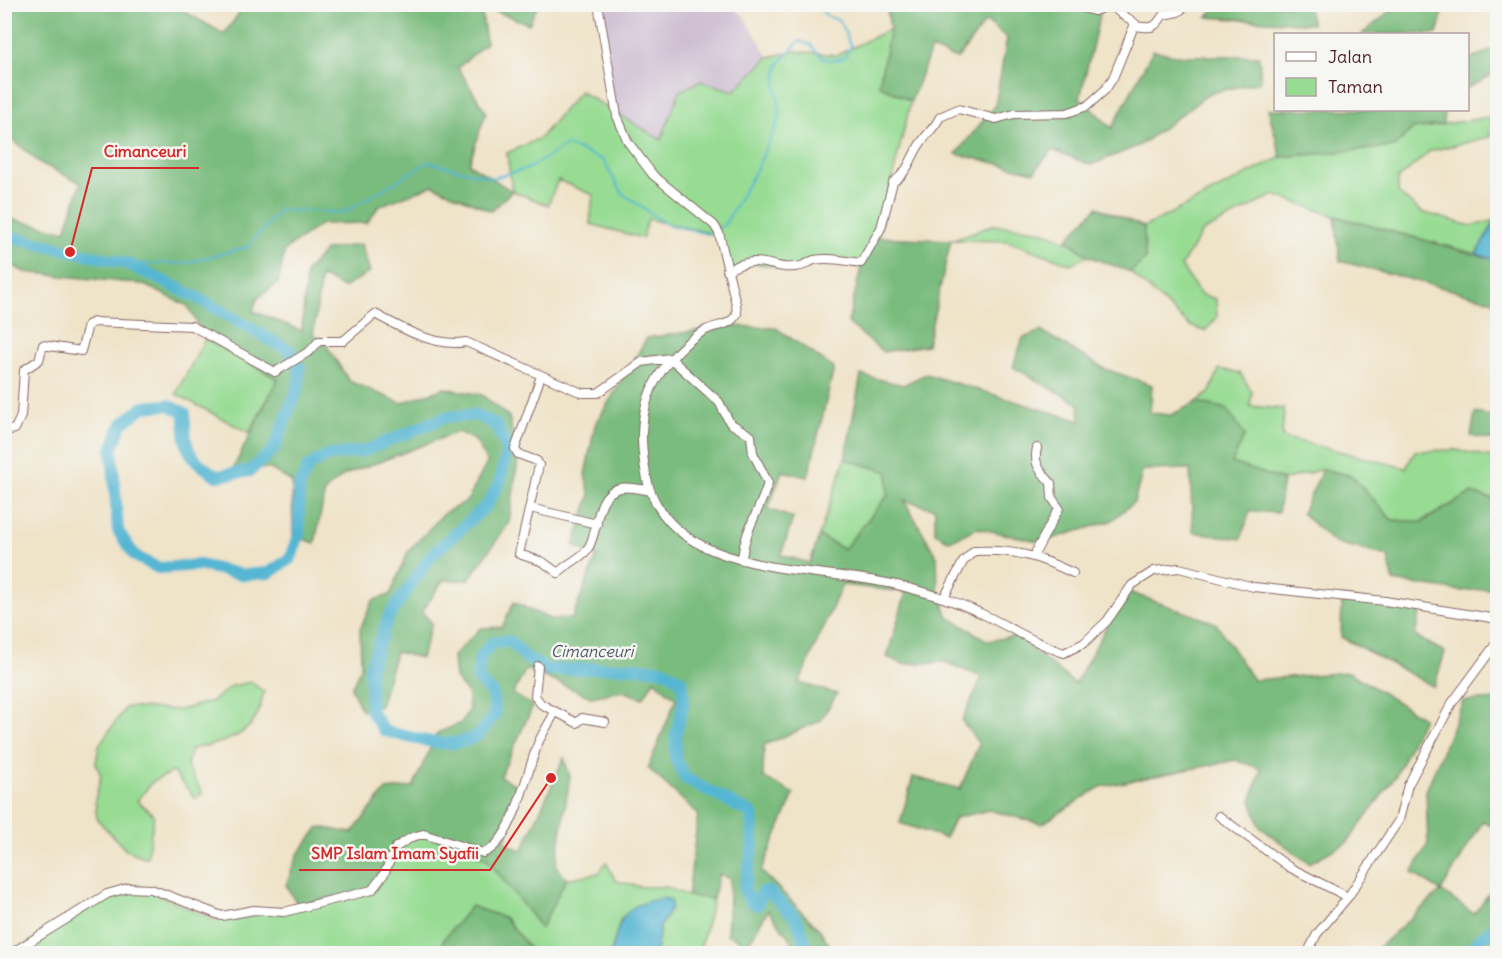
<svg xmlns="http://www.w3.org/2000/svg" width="1502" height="958" font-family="Delius,sans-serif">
  <rect width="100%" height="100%" fill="#f6f6f2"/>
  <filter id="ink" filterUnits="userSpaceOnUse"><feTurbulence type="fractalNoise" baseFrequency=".0167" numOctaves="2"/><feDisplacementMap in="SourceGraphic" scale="12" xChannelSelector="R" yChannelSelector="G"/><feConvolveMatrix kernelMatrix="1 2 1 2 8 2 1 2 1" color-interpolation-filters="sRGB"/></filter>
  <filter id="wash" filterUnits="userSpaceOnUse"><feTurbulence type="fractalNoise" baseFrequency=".008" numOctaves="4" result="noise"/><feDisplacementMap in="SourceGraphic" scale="24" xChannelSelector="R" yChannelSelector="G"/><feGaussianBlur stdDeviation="1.35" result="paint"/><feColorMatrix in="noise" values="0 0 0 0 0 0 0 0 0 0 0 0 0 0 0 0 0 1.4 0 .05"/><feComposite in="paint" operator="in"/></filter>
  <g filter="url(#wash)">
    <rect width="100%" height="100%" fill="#efe3c8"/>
    <path fill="#cdbed2" d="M601,5H728L743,15L769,57L734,91L701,81L661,141L613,111Z"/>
    <path fill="#98dc94" stroke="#717e60" stroke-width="1.5" d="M890,29L879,85L911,101L878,237L861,268L827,257L796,269L747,263L728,273L718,235L648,219L642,238L590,224L593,195L558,180L548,205L512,191L507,153L540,138L580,91L661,140L680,91L701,81L734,91L769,57L796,51L837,55Z
      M1491,117L1490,137L1430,151L1398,179V193L1422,212L1471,226L1496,220L1476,254L1335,216L1274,195L1202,232L1181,266L1200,294L1216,299L1217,318L1205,331L1190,326L1130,272L1145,260L1144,227L1281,157L1394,147L1412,129Z
      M993,225C1032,228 1057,230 1088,256L1070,264L1008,241L951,240Z
      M205,339L278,379L249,433L176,394Z
      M1219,369L1240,373L1252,392L1250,406L1284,409L1282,437L1406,468L1415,451L1456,450L1497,458V500L1471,493L1421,522L1392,520L1352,476L1323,469L1283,480L1232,463L1227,409L1197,402L1210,392Z
      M845,459L888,472V495L844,549L819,536Z
      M251,682L264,692C261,700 260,712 255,719C242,740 213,745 191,749L187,766L203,794L195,798L173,772L153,781L137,801L154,815L147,858L126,850L97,819L95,800L101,776L96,763L99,745L126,707L180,710L212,701L232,686Z
      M423,832L487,859L541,927L566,879L599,873L606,862L616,881L642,887H667L688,896L713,899L699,953H656L660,927L671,908L621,918L611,953L9,954L82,911L137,885L215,920L375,890L396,845Z"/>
    <path fill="#7abc7e" stroke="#626e54" stroke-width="1.5" d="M886,4L1102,5L1080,98L1112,128L1153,50L1179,56H1259L1261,82L1210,93L1140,145L1091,165L1052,150L1034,172L956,154L995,106L1007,38L986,21L957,59L931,49L911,101L879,85L890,29Z
      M4,5H173L224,34L245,5H538L529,24L481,6L486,43L458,68L486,112L469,164L512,191L491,211L433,185L379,206L367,223L321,224L285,250L278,283L257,299L253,311L302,331L306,272L325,250L361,244L370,272L343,288L321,276L313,335L323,340L349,381L401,403L445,388L482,395L509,417L518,460L509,523L468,580H443L422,612L432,623L421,658L396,652L380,706L362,711L351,688L361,667L360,629L373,600L390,595L408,552L444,513L467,501L487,463L476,441L458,432L344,475L325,491L315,543L293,536L292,482L271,469L234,467L278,379L205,339L188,306L142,284L24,272L5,261V229L12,219L65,231L81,183L40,163L5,133Z
      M1217,5H1307L1312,24L1207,17Z
      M1398,5H1445L1437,34H1362Z
      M1493,50L1497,72L1468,88V59Z
      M1268,109L1444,110L1443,125L1412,129L1394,147L1281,157Z
      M1097,207L1144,227L1145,260L1130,272L1088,256L1067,239Z
      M1335,216L1497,260V302L1340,261Z
      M878,237L951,240L927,345L883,352L848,323L861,268Z
      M729,326L776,328L834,368L808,477L782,471L768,509L793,518L781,555L810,563L819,536L844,549L888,495V472L845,459L861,375L903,385L926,374L1080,421L1079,404L1013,367L1023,338L1041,331L1105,369L1152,385L1150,413L1171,415L1197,402L1227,409L1245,435L1232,463L1283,480L1278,513L1250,511L1241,539L1193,532L1190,469L1143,470L1134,502L1111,521L1042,542L977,528L950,541L935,533V509L904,500L937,557L938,590L948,617L988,641L1016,636L1075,684L1126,591L1216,623L1253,680L1349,672L1423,718L1395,777L1348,842L1309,863L1260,827L1251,801L1261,769L1236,760L1100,787L1042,824L989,810L955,818L945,838L900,823L913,777L960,789L979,744L962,721L982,677L945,662L903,664L887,657L906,592L842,585L799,683L837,694L820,721L764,745L763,777L794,794L761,871L820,930L834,953H801L768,910L748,944L727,934L730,879L719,874L713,899L688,896L698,814L648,768L676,699L654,680L643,698L622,691L591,697L526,669L513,694L533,706L500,777L521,787L505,842L522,851L564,758L570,776L556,866L566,879L541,928L487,859L423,832L396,845L375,890L297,904L286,885L298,854L319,827L352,833L386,790L413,787L437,733L461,723L469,710L467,692L455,678L453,656L481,628L502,627L514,602L549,619H572L597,556L574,546L590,495L585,475L595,425L647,338Z
      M1475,413L1497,417V441L1471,436Z
      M1323,469L1352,476L1392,520L1422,522L1471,493L1497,500V588L1461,591L1393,581L1388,556L1333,542L1302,513Z
      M1342,597L1421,609L1415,636L1445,652L1434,687L1341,637Z
      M1497,699V829L1483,821L1441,891L1474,914L1497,882V953H1372L1441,891L1412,873L1428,844L1426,791L1463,701Z
      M471,906L505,918L530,949L529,953H438L444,939Z"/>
    <path fill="#54b6d3" stroke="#4f6a7f" stroke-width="1.5" d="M1496,220L1498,221L1497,260L1476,254Z
      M662,898L671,900V908L660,927L656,953H611C621,917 621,906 662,898Z"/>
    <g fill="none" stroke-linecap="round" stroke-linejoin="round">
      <path stroke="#54b6d3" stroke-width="2" d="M128,264L186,263L248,247L280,210L344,213L428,162L493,178L529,168L567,145L603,160L622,193L666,224L708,234L725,224L756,170L781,115L776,85L778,65L799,41L811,45C821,60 827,62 844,58L851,46L839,20L828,17L817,6L800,4"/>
      <path stroke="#54b6d3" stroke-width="12" d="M4,235L128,264L196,297L290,351L300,368L298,388L274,449L250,471L217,476C187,458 184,448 185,413L169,405L143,407L121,425L112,450L118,531L135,556L158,568L200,565L243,575L269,573L291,558L299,535V487L308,467L326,456L364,451L446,417L477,415L496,425L507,449L500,482L487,505L431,556L388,618L370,667L371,711L384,731C412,737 449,752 476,736C484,731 489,720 495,714L492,692L478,680L480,657L492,643L510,641L525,657L547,670L630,667L664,670L682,681L684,700L676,734L675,757L685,778L752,814L753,846L744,890L751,902L758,905L762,892H769L796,918L810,954
        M1468,954L1479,940L1492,929L1498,930"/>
    </g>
  </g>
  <g filter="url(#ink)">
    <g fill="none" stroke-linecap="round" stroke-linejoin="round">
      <g stroke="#846462" stroke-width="10">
        <path id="minor" d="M598,4L617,116L628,142L653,175L714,225L719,233L736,304L737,314C729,327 718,324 706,330C683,341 655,374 648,398C640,423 641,444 645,469C661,582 819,564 901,586C927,593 954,600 978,612C1007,625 1034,643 1064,653L1084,643L1107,621L1132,585L1154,571L1179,568L1254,587L1385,601L1498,619
          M1070,4L1094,11L1106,7L1115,8C1121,17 1131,17 1137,26
          M727,271C761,250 773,273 801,266C805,265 809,262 814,260C830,257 845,261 861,263L881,228L893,182C910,172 911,154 923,140C930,130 934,129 940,117L958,109L996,119L1014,114L1067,113L1087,106L1105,90L1113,78L1134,26C1151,28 1154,30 1163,15L1178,12L1189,4
          M541,376L515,449L518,454L537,461L539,465L519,554L543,562L558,573C566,564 580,559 587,550C600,533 593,494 620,488C628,486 639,489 647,490
          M4,431L15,429L21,416L24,370L39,360L43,345L81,351L88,325L94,322L192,326L275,372L310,351L319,341H343L375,314C401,328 436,348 466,342L582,393H598L642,362L670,358L719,402L730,423L751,436L753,453L768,483C760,511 745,528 742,558
          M530,508L597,524
          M1034,555L1059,508L1052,498L1051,483C1040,470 1033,465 1037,448
          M944,598L963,562L974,551C1015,549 1037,556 1073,573
          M538,666L535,696L541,704L577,723L582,718L605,722
          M1219,816L1289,867L1348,897
          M10,954L107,894L128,888L151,889L222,916L254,910L284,912L372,890L384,874L396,847L412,837L423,834L483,853C514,843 527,769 539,741C544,731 550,722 555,712
          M1307,954L1317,934L1348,897L1399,820L1408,785L1452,703L1498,641"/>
      </g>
      <use href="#minor" stroke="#fff" stroke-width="8"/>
    </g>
  </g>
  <g text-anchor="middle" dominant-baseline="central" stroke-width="5" stroke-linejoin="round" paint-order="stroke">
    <g font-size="16" font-style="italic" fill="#4e5466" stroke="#f6f6f2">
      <text x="592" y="651">Cimanceuri</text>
    </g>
  </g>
  <path fill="none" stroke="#d62828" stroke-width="2" d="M70 252L92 168H199M551 778L490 870H299"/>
  <g fill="#d62828" stroke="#f6f6f2" stroke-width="2">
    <circle cx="70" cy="252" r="6"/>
    <circle cx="551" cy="778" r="6"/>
  </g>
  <g font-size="16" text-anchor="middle" font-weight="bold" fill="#d62828" stroke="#f6f6f2" stroke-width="5" stroke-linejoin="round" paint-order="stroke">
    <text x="145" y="157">Cimanceuri</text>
    <text x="395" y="859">SMP Islam Imam Syafii</text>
  </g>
  <rect width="1502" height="958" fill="none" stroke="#f6f6f2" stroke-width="24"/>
  <rect x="1274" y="33" width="195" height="78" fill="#f6f6f2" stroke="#b1a0a2" stroke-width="1.5"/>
  <rect x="1286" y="52" width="30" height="9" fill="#ffffff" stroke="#b1a0a2" stroke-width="1.5"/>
  <text x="1328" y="63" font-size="18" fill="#4a1f2b">Jalan</text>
  <rect x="1286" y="78" width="30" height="18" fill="#98dc94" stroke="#b1a0a2" stroke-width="1.5"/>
  <text x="1328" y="93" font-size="18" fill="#4a1f2b">Taman</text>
</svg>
